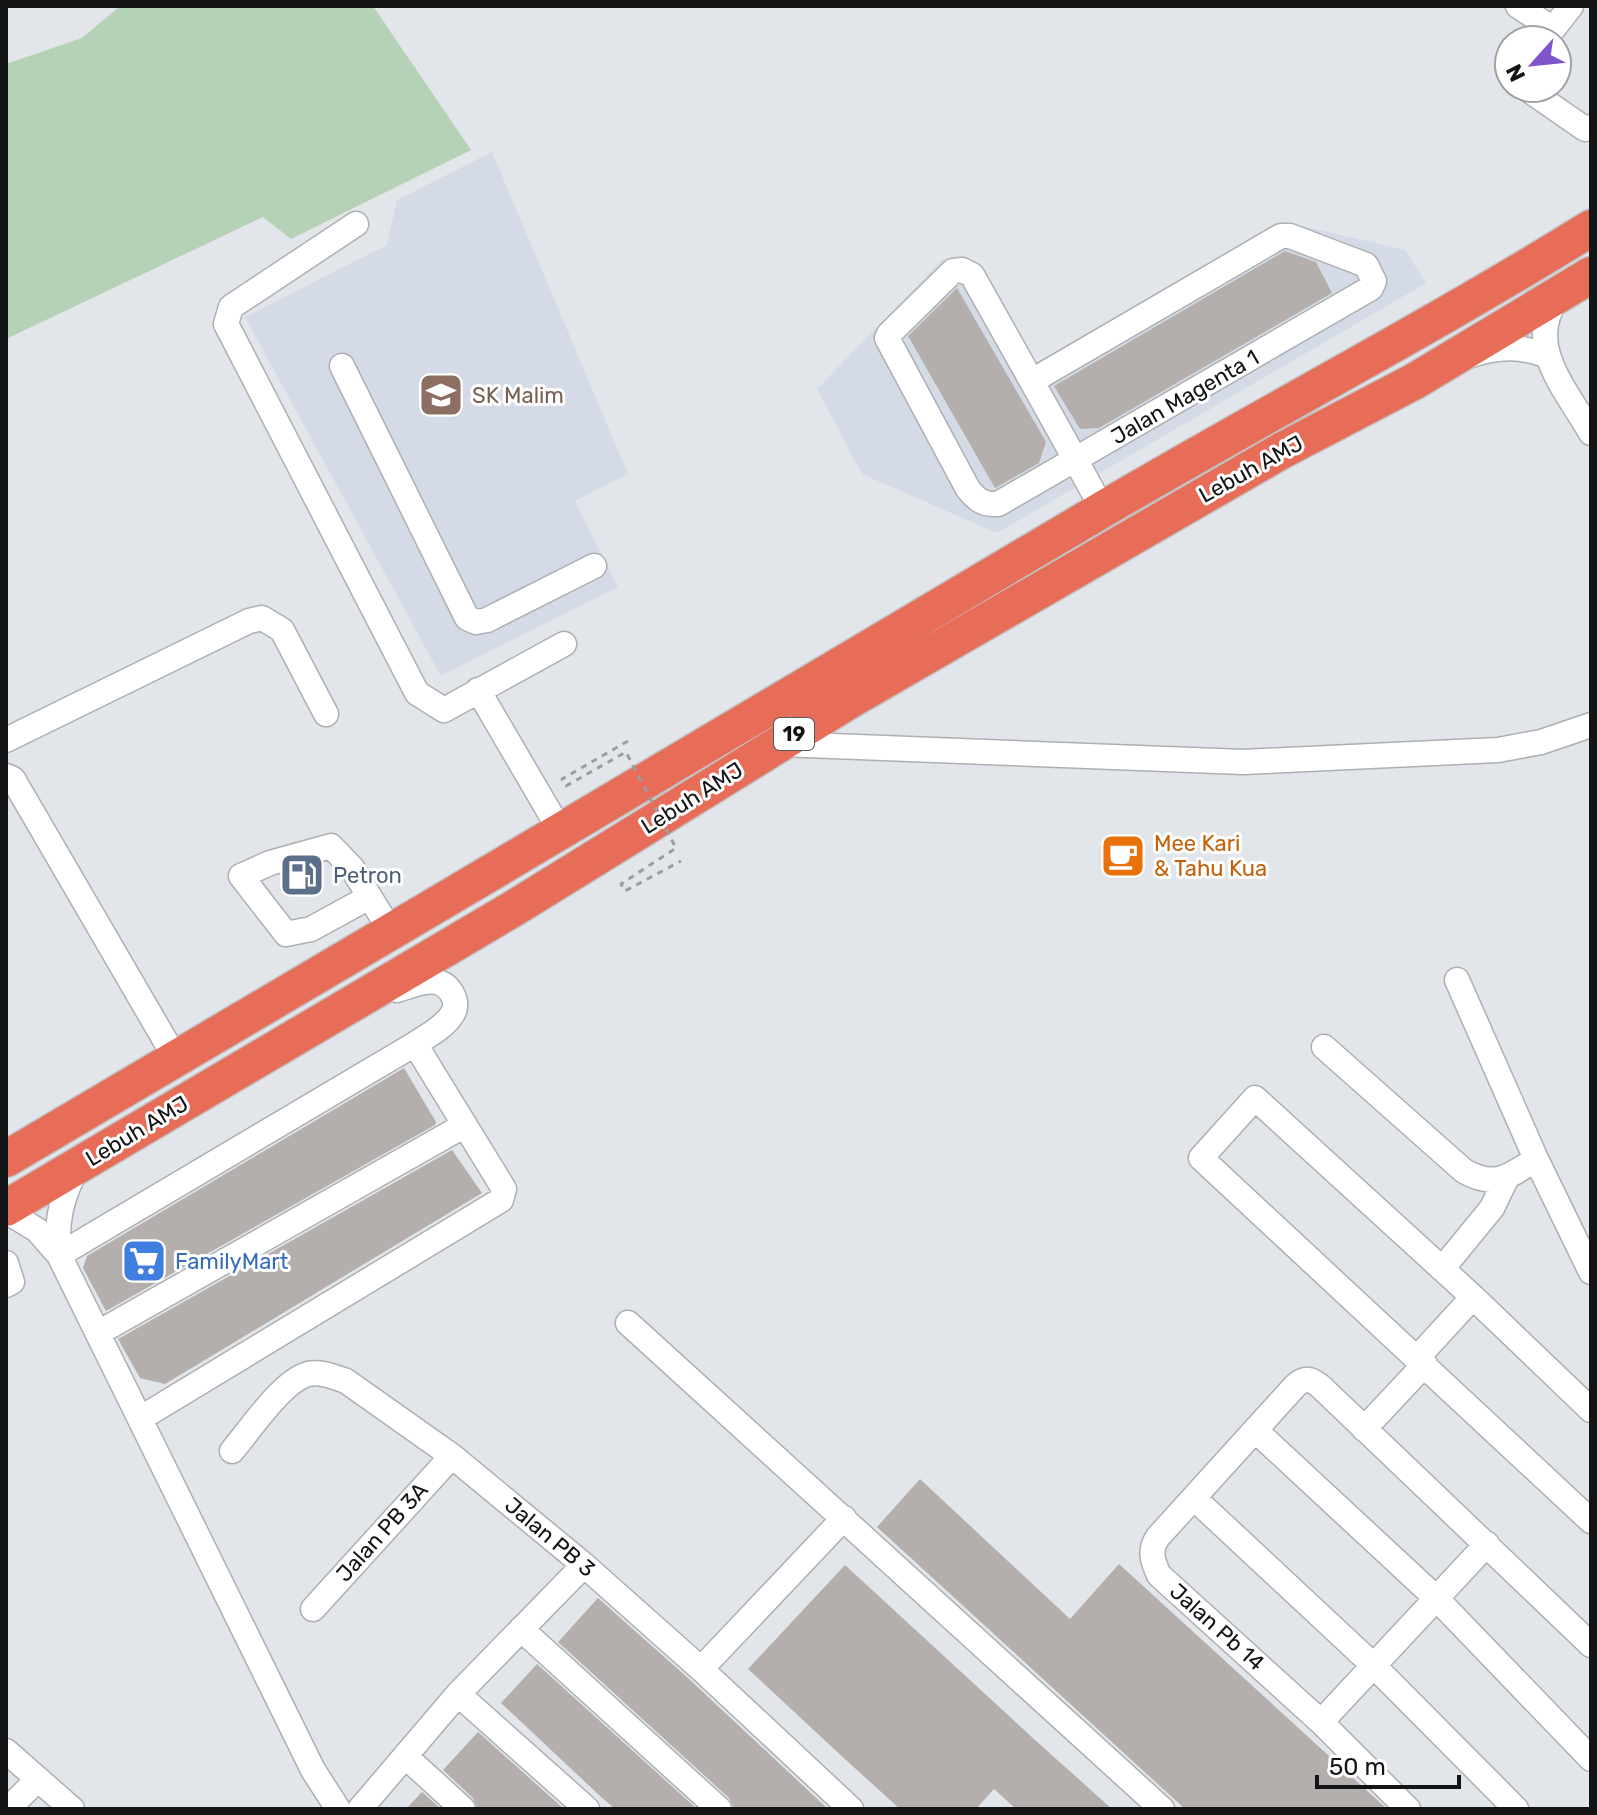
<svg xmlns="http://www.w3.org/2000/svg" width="1597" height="1815" font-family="Rubik,sans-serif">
  <rect width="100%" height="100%" fill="#e2e5e9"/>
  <path fill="#d4dbe6" d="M492,152L628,474L575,501L618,587L441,676L245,317L387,245L397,200Z
    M1289,223L1405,250L1426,283L997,533L862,474L817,389L943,259L976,264L1036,364Z"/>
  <path fill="#b5d2b6" d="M120,6H373L471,150L291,239L263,217L6,339V64L82,38Z"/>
  <path fill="#b4afac" d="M1285,251L1316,262L1332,293L1099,428L1080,429L1054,386Z
    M957,288L1046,442L1039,463L995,488L908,336Z
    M404,1068L436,1122L435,1125L106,1311L83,1268L87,1256Z
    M452,1150L482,1193L165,1384L140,1378L118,1339Z
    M920,1479L1070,1619L1119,1564L1387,1809H1185L877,1527Z
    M845,1565L1035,1740L1112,1809H1016L994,1789L976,1809H900L847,1761L748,1669Z
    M598,1598L689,1679L828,1809H734L729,1798L558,1642Z
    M537,1664L697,1809H615L600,1796L501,1703Z
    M478,1732L564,1809H478L473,1798L443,1770Z
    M422,1792L441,1809H406Z"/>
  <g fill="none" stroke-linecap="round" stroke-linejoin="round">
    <g stroke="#adafb3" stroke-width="27">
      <path id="minor" d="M1518,6L1553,29L1571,6
        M1526,88L1585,129L1591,127
        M356,224L231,307L226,324L417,693L444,710L564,644
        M1559,296C1522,343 1567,391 1591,433
        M1471,355C1498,347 1521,345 1547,356
        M342,366L467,618L476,622L487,620L594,566
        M1032,381L1281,236H1290L1366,265L1374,281L1371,288L998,504C983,505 977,500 968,489L887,338L889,334L953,271L962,270L972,275C1016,353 1060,431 1103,510
        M478,690L561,832
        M6,740L249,621L262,618L282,630L326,714
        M781,744L1243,762L1498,750L1541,742L1591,725
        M6,776L13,779L176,1059
        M371,899L352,868L331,846L270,863L241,876L286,934L311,929L364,900L371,899L392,933
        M1457,980L1536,1159L1591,1272
        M1324,1047L1464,1171C1496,1189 1509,1176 1536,1159
        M6,1211L37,1230L59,1255L313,1770L338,1809
        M59,1255L415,1044C427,1036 443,1028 451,1016C456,1010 456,1004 454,998C443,971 417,984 397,990
        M59,1255C55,1222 62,1195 78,1166
        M6,1263L12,1282L6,1285
        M1442,1269L1492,1208L1507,1177
        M628,1323L1162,1809
        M98,1333L465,1125
        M1418,1357L1473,1297
        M1591,1410L1473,1297L1255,1098L1201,1158L1591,1521
        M141,1418L501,1200L504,1189L415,1044
        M1364,1429L1425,1364
        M1255,1430L1436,1598L1591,1759
        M232,1451C250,1430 282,1381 308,1374C321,1371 334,1377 346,1381L452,1456L584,1565L701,1669L851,1809
        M1194,1498L1373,1665L1516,1809
        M313,1609L452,1456
        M521,1629L719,1809
        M701,1669L844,1518
        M458,1694L587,1809
        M1321,1722L1487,1544
        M6,1751L72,1809
        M405,1756L463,1809
        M8,1809L38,1779
        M360,1809L458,1694L584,1565
        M1408,1809L1321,1722L1159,1575C1152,1560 1149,1550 1158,1537L1296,1385C1306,1377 1311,1379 1320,1386L1591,1645"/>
    </g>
    <g stroke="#c2c2c2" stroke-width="39">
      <path id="highway" d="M6,1159C370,946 732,728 1095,514C1259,417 1429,329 1591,228
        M6,1208L516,907L852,699L1281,451L1415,381L1591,275"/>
    </g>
    <use href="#minor" stroke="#fff" stroke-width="24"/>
    <use href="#highway" stroke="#e76d58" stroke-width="36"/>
    <path stroke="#9b9da0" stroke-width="3" stroke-dasharray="6 6" stroke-linecap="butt" d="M628,741L562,779L566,786L626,752L676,848L621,884L625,891L681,861"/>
  </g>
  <defs>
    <g id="school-square" transform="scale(2.3)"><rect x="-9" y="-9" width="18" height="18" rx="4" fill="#8d6e63" stroke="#fff"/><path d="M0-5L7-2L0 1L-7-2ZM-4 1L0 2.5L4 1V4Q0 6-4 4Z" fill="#fff"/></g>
    <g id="cafe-square" transform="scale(2.3)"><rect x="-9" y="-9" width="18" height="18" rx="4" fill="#e8710a" stroke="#fff"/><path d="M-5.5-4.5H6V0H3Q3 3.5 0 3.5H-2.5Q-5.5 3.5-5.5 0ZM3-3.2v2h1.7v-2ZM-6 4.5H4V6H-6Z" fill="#fff"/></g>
    <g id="fuel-square" transform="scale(2.3)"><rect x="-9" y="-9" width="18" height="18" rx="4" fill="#5c6f8a" stroke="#fff"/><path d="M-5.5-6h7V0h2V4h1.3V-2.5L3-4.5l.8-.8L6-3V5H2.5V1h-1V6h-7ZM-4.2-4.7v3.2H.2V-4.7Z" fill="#fff"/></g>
    <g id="supermarket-square" transform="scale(2.3)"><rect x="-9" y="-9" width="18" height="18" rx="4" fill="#3f7fe0" stroke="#fff"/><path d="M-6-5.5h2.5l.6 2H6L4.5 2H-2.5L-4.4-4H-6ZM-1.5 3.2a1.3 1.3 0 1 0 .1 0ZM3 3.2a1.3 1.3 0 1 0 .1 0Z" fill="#fff"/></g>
  </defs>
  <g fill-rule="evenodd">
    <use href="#school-square" x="441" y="395"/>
    <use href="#cafe-square" x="1123" y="856"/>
    <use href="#fuel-square" x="302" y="875"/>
    <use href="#supermarket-square" x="144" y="1261"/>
  </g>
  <g text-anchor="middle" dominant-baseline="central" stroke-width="6" stroke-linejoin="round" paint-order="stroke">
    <rect fill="#fff" stroke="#5a5a5b" stroke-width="2" x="774" y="718" width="40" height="32" rx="6"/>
    <g font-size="20" font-weight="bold" fill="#131415">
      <text x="794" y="734">19</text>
    </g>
    <g font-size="22" fill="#785e54" stroke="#fff" text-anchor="start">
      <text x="472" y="395">SK Malim</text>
    </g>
    <g font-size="22" fill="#131415" stroke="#fff">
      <text transform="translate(1185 397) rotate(-30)">Jalan Magenta 1</text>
      <text transform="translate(1251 469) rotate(-29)">Lebuh AMJ</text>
      <text transform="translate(692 798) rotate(-32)">Lebuh AMJ</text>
      <text transform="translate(137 1131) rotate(-31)">Lebuh AMJ</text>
      <text transform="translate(382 1532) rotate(-48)">Jalan PB 3A</text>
      <text transform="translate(550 1537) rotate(40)">Jalan PB 3</text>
      <text transform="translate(1217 1627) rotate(42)">Jalan Pb 14</text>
    </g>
    <g font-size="22" fill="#c56008" stroke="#fff" text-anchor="start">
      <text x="1154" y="843">Mee Kari<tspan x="1154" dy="25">&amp; Tahu Kua</tspan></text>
    </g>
    <g font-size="22" fill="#4e5e75" stroke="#fff" text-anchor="start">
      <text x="333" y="875">Petron</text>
    </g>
    <g font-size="22" fill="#366cbe" stroke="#fff" text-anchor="start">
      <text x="175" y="1261">FamilyMart</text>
    </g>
  </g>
  <rect width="1597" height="1815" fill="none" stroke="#131415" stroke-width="16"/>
  <g transform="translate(1533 64) rotate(243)"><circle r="38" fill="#ffffff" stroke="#a1a1a1" stroke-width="2"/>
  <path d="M0-6L14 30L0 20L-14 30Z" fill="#7f55ce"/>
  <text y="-12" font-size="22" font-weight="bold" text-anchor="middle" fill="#131415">N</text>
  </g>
  <path d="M1317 1775v12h142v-12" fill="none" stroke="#131415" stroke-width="4"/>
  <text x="1329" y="1775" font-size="24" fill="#131415" stroke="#ffffff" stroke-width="6" paint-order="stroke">50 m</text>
</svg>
